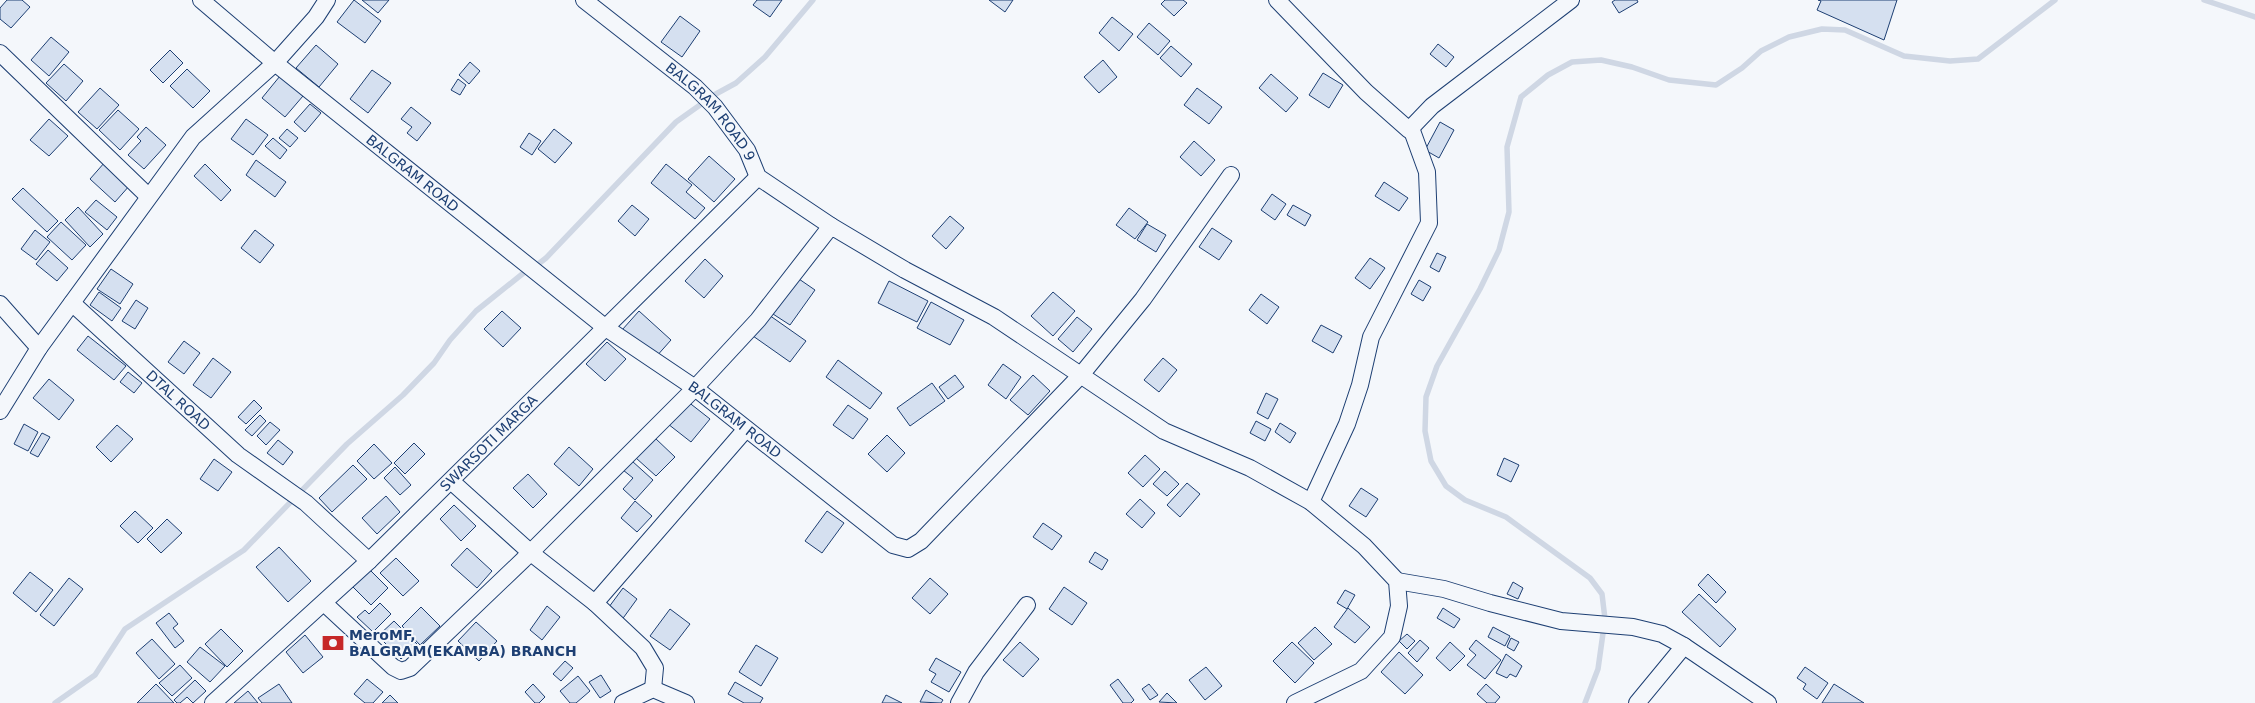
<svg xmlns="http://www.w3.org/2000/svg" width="2255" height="703" font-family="'DejaVu Sans',sans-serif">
  <rect width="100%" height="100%" fill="#f4f7fb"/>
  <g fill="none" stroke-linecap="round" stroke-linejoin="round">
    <path stroke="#cfd7e4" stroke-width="5.5" d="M2204,0L2255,17
      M537,265L546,258L676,122L714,95L736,83L765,57L813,0
      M55,703L95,675L125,629L244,550L347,444L403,395L434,363L450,340L476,311L526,271
      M1585,703L1598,669L1605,619L1602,594L1590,578L1506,517L1465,500L1446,486L1431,461L1425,431L1426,397L1437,366L1480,289L1499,250L1509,212L1507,147L1521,97L1548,75L1572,62L1601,60L1632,67L1669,80L1716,85L1742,68L1761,51L1789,37L1822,29L1845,30L1904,56L1950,61L1978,59L2055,0"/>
  </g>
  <path fill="#d5e0f0" stroke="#1d3f73" d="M7,0H22L30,7L11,28L0,19V8Z
    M354,0L381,21L365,43L337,22Z
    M362,0H389L378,13Z
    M757,0H782L770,17L753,5Z
    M989,0H1013L1005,12Z
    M1165,0H1183L1187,3L1174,16L1161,4Z
    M1615,0H1637L1638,2L1619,13L1612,2Z
    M1818,0H1897L1884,40L1817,10L1821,1Z
    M680,16L700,31L682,57L661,42Z
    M1112,17L1133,34L1119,51L1099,33Z
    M1149,23L1170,41L1158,55L1137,37Z
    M51,37L69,52L49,76L31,60Z
    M1438,44L1454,57L1446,67L1430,54Z
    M316,45L338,64L319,87L296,68Z
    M1171,46L1192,64L1181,77L1160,58Z
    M170,50L183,63L163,83L150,70Z
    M1103,60L1117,77L1099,93L1084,77Z
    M470,62L480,71L469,84L459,75Z
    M64,64L83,81L66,101L46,83Z
    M187,69L210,91L193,108L170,86Z
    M372,70L391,83L368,113L350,99Z
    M1323,73L1343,85L1329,108L1309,95Z
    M1271,74L1298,98L1286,112L1259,88Z
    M280,76L303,96L285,117L262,98Z
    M458,79L466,85L460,95L451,90Z
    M100,88L119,105L97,129L78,112Z
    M1197,88L1222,107L1209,124L1184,105Z
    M310,104L321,113L305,132L294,122Z
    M411,107L431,123L417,141L407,133L412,127L401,119Z
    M118,110L139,129L120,150L99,130Z
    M49,119L68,136L49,156L30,140Z
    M246,119L268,135L253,155L231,139Z
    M1440,122L1454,130L1439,158L1425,150Z
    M146,127L166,145L144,169L128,155L141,141L137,137Z
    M287,129L298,138L290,147L279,138Z
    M554,129L572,143L555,163L538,149Z
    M529,133L541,141L532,155L520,147Z
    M273,138L287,150L280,159L265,146Z
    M1194,141L1215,160L1201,176L1180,157Z
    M709,156L735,179L714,202L688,179Z
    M256,160L286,182L275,197L246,175Z
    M105,162L130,185L115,202L90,179Z
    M205,164L231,190L221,201L194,176Z
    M666,164L692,185L686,192L705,208L695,219L651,183Z
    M1384,182L1408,198L1399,211L1375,196Z
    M23,188L58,221L47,232L12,199Z
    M1272,194L1286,204L1275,220L1261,210Z
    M96,200L117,217L107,230L85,212Z
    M632,205L649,219L635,236L618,221Z
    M1293,205L1311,215L1305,226L1287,215Z
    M78,207L103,234L90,247L65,220Z
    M1129,208L1148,222L1135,239L1116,225Z
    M950,216L964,228L946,249L932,236Z
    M61,222L86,245L72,260L47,237Z
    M1147,224L1166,235L1156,252L1137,240Z
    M1212,228L1232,241L1219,260L1199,247Z
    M35,230L50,242L36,260L21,249Z
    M255,230L274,245L260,263L241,248Z
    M48,250L68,268L57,281L36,264Z
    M1437,253L1446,257L1439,272L1430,267Z
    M1370,258L1385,268L1370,289L1355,278Z
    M705,259L723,276L704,298L685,281Z
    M111,269L133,284L120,304L97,289Z
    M799,279L815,290L790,325L773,314Z
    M1419,280L1431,287L1423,301L1411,294Z
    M889,281L928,301L917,322L878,303Z
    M99,292L121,308L112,321L90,305Z
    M1053,292L1075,311L1053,336L1031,316Z
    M1261,294L1279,307L1267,324L1249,310Z
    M136,300L148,308L135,329L122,321Z
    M931,302L964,320L950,345L917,328Z
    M502,311L521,328L503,347L484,329Z
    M639,311L671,340L655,358L622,330Z
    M769,315L806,341L790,362L753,336Z
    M1077,317L1092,329L1073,352L1058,339Z
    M1321,325L1342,336L1333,353L1312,341Z
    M88,336L126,366L114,380L77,350Z
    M184,341L200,353L184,374L168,362Z
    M607,342L626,359L605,381L586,364Z
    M213,358L231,372L211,398L193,385Z
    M1163,358L1177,370L1159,392L1144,380Z
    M838,360L882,393L870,409L826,377Z
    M1003,364L1021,377L1006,399L988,385Z
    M128,372L142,383L134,393L120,382Z
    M955,375L964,387L948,399L939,387Z
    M1033,375L1050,391L1028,415L1010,400Z
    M49,379L74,400L59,420L33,398Z
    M932,383L945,401L910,426L897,408Z
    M1266,393L1278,399L1268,419L1257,413Z
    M254,400L262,408L246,424L238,417Z
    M687,401L710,419L691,442L668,424Z
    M848,405L868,419L853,439L833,425Z
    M260,415L266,421L252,436L245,430Z
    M1256,421L1271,429L1265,441L1250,433Z
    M270,422L280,430L266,445L257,436Z
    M1280,423L1296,433L1290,443L1275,432Z
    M24,424L38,432L28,451L14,444Z
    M117,425L133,439L111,462L96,447Z
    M42,433L50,437L38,457L30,453Z
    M887,435L905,453L887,472L868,454Z
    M655,438L675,457L656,476L636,458Z
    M278,440L293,452L283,465L267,453Z
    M414,443L425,454L405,474L394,463Z
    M374,444L392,463L374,479L357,461Z
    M569,447L593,469L579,486L554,464Z
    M1145,455L1160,469L1143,487L1128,473Z
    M1504,458L1519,465L1511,482L1497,475Z
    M214,459L232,472L218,491L200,479Z
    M632,461L653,480L635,500L623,489L633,478L623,470Z
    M353,465L367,479L332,512L319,498Z
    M395,467L411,485L400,495L384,478Z
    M1165,471L1179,484L1167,496L1153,484Z
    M528,474L547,494L533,508L513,488Z
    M1187,483L1200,494L1180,517L1167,505Z
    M1361,488L1378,499L1366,517L1349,506Z
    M386,496L400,512L377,534L362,518Z
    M1140,499L1155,513L1142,528L1126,514Z
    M635,501L652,516L637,532L621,518Z
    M454,505L476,526L461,541L440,519Z
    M135,511L153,528L138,543L120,526Z
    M827,511L844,523L822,553L805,541Z
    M167,519L182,533L161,553L147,539Z
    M1043,523L1062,536L1052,550L1033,537Z
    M279,547L311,581L288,602L256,567Z
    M467,548L492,571L477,588L451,565Z
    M1095,552L1108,560L1102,570L1089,562Z
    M396,558L419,581L403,596L380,573Z
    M369,569L388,588L371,605L352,586Z
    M30,572L53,590L36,612L13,593Z
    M1708,574L1726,592L1716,603L1698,585Z
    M69,578L83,589L54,626L40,615Z
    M930,578L948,594L930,614L912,598Z
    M1513,582L1523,588L1518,599L1507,594Z
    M1064,587L1087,603L1072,625L1049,609Z
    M623,588L637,599L621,621L606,611Z
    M1345,590L1355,595L1347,609L1337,603Z
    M1699,594L1736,629L1720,647L1682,612Z
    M380,603L391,614L373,632L357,617L365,610L369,614Z
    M547,606L560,617L542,640L530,630Z
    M421,607L440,626L420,645L402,626Z
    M1348,608L1370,627L1355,643L1334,627Z
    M1443,608L1460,619L1454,628L1437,618Z
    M670,609L690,624L670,650L650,636Z
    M169,613L178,624L173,628L184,641L175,648L156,623Z
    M394,621L417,644L401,659L378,636Z
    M476,622L497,641L479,661L458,641Z
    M1315,627L1332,644L1314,660L1298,643Z
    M1493,627L1510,636L1505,646L1488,637Z
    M221,629L243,651L227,667L205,644Z
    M1407,634L1415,641L1407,649L1399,641Z
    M305,635L323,657L303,673L286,652Z
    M1511,638L1519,642L1514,651L1507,647Z
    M152,639L175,664L159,679L136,653Z
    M1420,640L1429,648L1417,662L1408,653Z
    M1476,640L1501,660L1485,679L1467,665L1476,655L1469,649Z
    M1020,642L1039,659L1023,677L1003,660Z
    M1292,642L1314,663L1295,683L1273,661Z
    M1450,642L1465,656L1450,671L1436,658Z
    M756,645L778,658L761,686L739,672Z
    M200,647L225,666L210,682L187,662Z
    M1399,652L1423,675L1405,694L1381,672Z
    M1506,654L1522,666L1516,677L1510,674L1507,678L1496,673Z
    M936,658L961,672L949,692L931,682L936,674L929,670Z
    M565,661L573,668L561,681L553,674Z
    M180,665L192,678L172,696L159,683Z
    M1206,667L1222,686L1205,700L1189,680Z
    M1805,667L1828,683L1817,699L1803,689L1806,684L1797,678Z
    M601,675L611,691L600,698L589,682Z
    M578,676L590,691L576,703H570L560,691Z
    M367,679L383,692L373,703H365L354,694Z
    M1118,679L1134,700L1131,703H1123L1110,685Z
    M195,680L206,691L193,703L187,697L180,703H177L174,700Z
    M735,682L763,698L760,703H744L728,694Z
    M156,684L174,703H137Z
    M279,684L292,703H262L258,698Z
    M533,684L545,697L539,703H535L525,692Z
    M1149,684L1158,695L1150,700L1142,689Z
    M1486,684L1500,697L1495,703H1487L1477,694Z
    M1834,684L1864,703H1822Z
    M926,690L943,700L941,703L920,702Z
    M248,691L258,703H234Z
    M1167,693L1177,703L1159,702Z
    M390,695L398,703H382Z
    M886,695L902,703H882Z"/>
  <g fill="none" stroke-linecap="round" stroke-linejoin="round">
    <g stroke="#1d3f73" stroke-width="18">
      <g id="minor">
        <path d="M201,0L275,63L316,17L327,0"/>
        <path id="s1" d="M584,0L695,87L715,107L747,150L758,177L831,226"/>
        <path d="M1277,0L1366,92L1409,130L1432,106L1571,0"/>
        <path d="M0,53L148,196"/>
        <path id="s2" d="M72,303L238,455L306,503L369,561"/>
        <path d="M0,304L39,348"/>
        <path id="s3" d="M0,411L39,348L193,137L275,63L606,328L695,388L893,545L908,549L921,541L1081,375L1143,299L1231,175"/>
        <path d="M451,481L531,553L595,603L643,648L655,668L653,689"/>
        <path d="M1311,502L1347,424L1360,385L1371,337L1429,223L1427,172L1411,128"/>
        <path d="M1397,581L1444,589L1490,603L1561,621L1633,627L1662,634L1684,646"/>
        <path d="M324,603L393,667L401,671L410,668L523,560L695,388L758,320L831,226L905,270L994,317L1164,431L1250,468L1311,502L1364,546L1397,581L1399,606L1392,637L1361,671L1295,703"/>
        <path d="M595,603L746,429"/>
        <path id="s4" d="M213,703L369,561L758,177"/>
        <path d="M623,703L653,689L686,703"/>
        <path d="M959,703L976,672L1027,605"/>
        <path d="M1637,703L1684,646L1768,703"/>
      </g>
    </g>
    <use href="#minor" stroke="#f4f7fb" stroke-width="16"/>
  </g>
  <defs>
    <g id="bank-bare" transform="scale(1.725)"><path d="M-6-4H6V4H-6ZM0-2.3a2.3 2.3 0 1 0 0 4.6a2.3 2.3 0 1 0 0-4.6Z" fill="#c62828" stroke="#f4f7fb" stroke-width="2.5" paint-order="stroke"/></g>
  </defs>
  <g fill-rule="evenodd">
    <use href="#bank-bare" x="333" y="643"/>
  </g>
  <g text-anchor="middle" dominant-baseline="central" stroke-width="4" stroke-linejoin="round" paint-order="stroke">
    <g font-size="14" fill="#1d3f73" stroke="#f4f7fb">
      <text stroke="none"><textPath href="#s1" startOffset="170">BALGRAM ROAD 9</textPath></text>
      <text stroke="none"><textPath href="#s3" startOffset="622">BALGRAM ROAD</textPath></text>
      <text stroke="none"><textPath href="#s2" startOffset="144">DTAL ROAD</textPath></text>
      <text stroke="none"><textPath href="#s3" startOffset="1028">BALGRAM ROAD</textPath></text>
      <text stroke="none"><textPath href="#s4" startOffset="379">SWARSOTI MARGA</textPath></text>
    </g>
    <g font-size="14" font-weight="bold" fill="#1d3f73" stroke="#f4f7fb" text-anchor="start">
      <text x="349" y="635">MeroMF,<tspan x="349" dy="16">BALGRAM(EKAMBA) BRANCH</tspan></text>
    </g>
  </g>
</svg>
